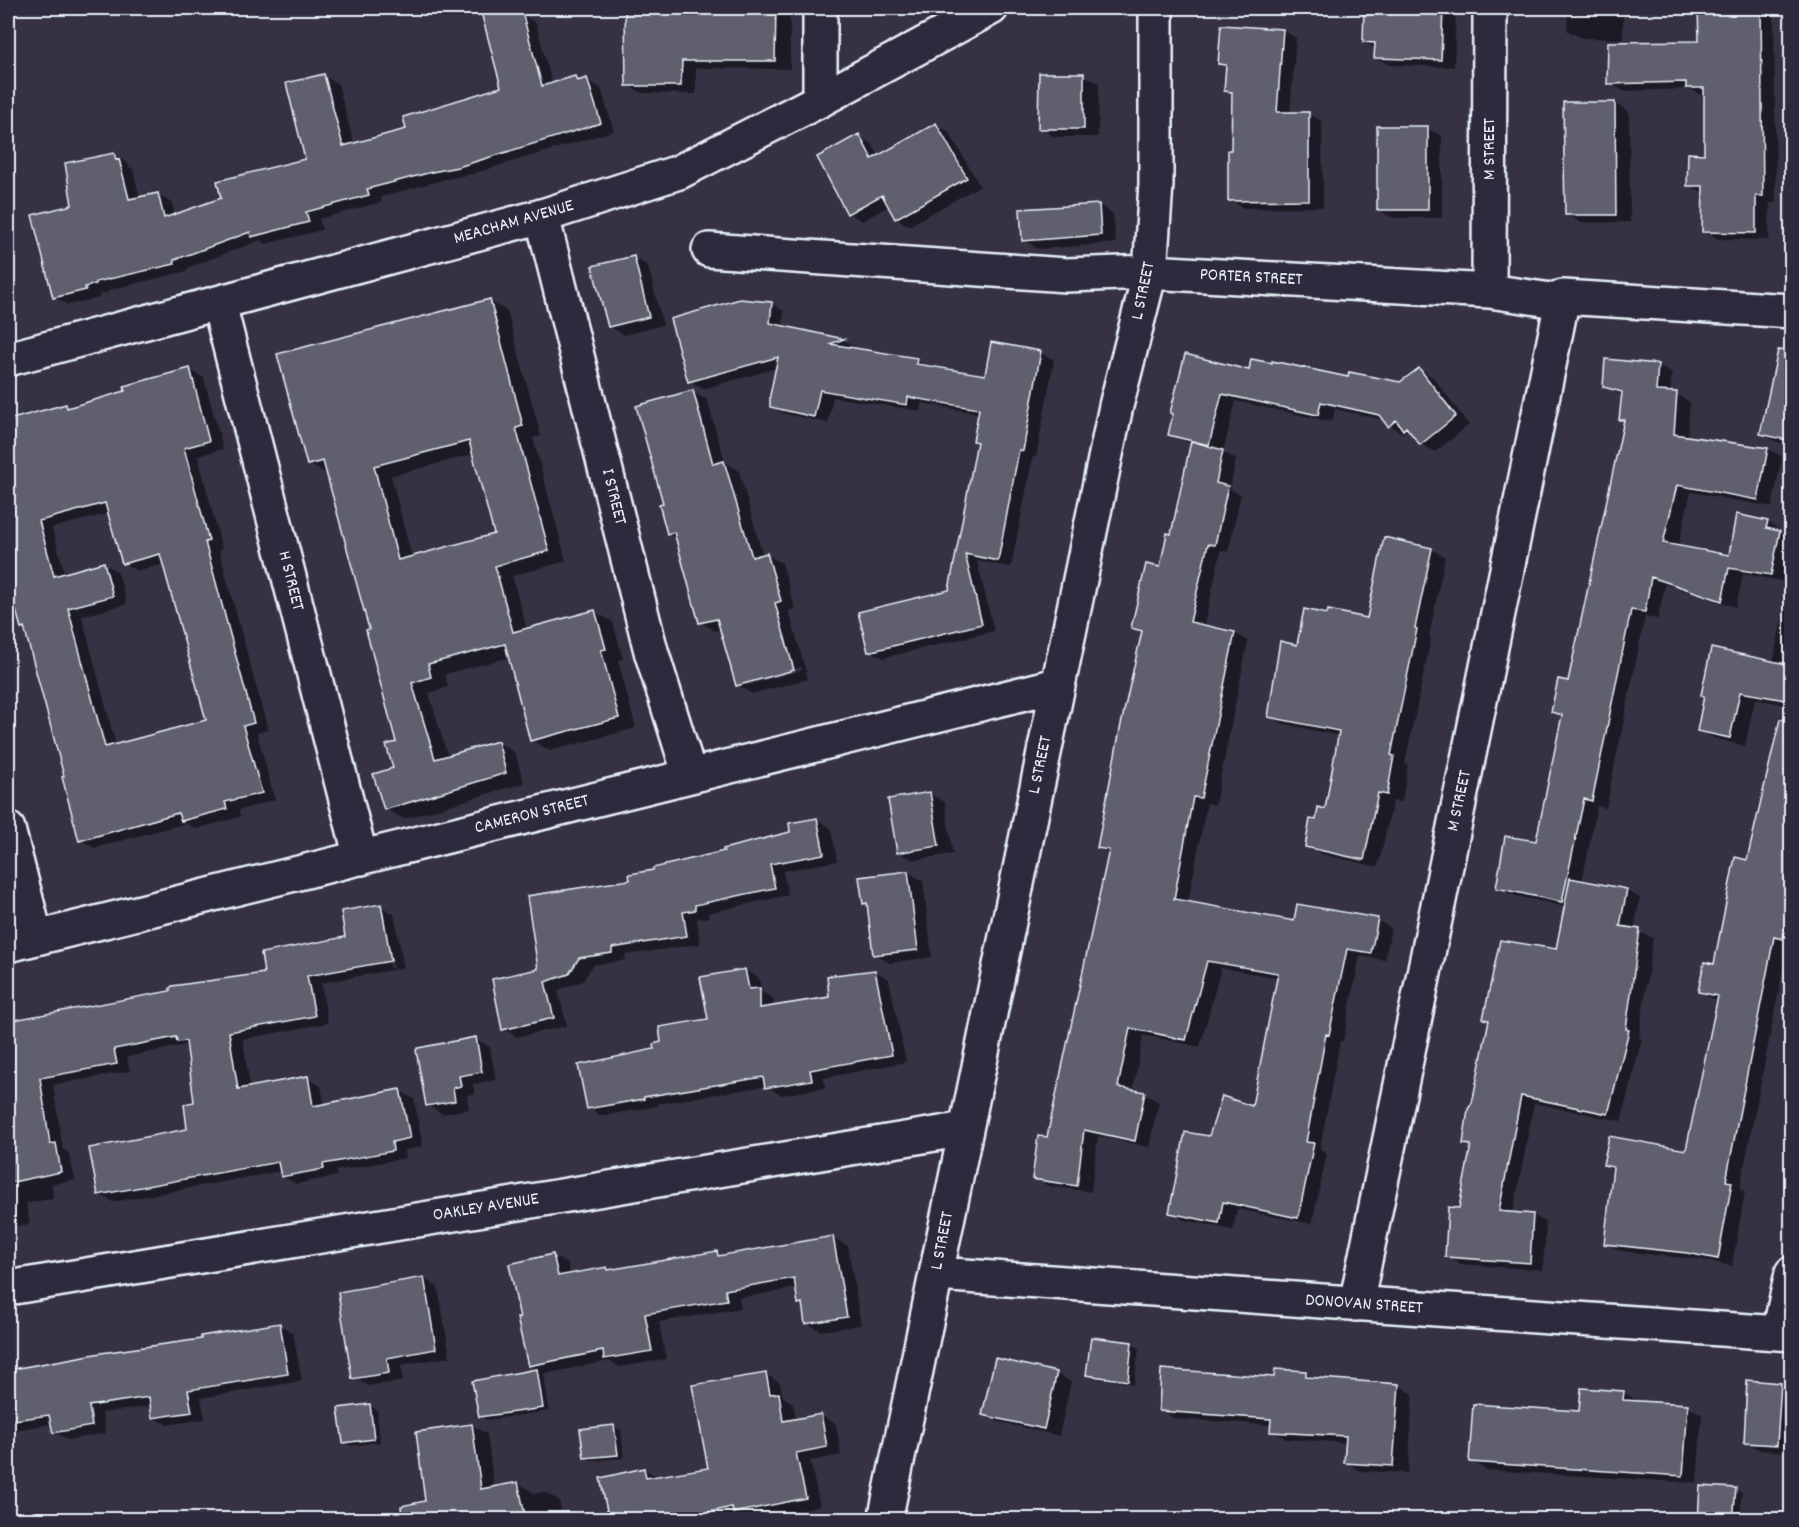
<svg xmlns="http://www.w3.org/2000/svg" width="1799" height="1527" font-family="Dekko,sans-serif">
  <rect width="100%" height="100%" fill="#363244"/>
  <filter id="ink" filterUnits="userSpaceOnUse"><feTurbulence type="fractalNoise" baseFrequency=".0167" numOctaves="2"/><feDisplacementMap in="SourceGraphic" scale="12" xChannelSelector="R" yChannelSelector="G"/><feConvolveMatrix kernelMatrix="1 2 1 2 8 2 1 2 1" color-interpolation-filters="sRGB"/></filter>
  <g filter="url(#ink)">
    <path fill="#0007" fill-rule="evenodd" d="M627,8H790V69L696,68V94L642,93L627,85Z
      M1365,8H1456L1454,67L1389,65L1376,57V49L1364,42Z
      M1568,8H1623V39L1581,38L1567,30Z
      M1700,8H1774L1776,203H1770L1769,240L1718,239L1704,231V193L1689,185L1705,155L1706,96L1701,95L1690,89L1623,91L1609,83V42L1701,43Z
      M522,15L536,23L552,84L575,78L581,81L587,80L601,88L614,131L472,174L446,179L381,197L382,202L319,219L322,230L266,244L261,240L187,268L188,271L109,290V292L99,294V298L68,305L54,297L73,206L114,155L128,163L129,167L133,169L140,198L158,195L172,203L175,215L222,199L306,160L324,76L338,84L354,144L408,130L502,88Z
      M1283,30L1296,38L1290,114H1308L1322,121L1323,207L1243,208L1229,200L1233,151L1234,95L1225,90L1227,68L1220,63Z
      M1084,75L1099,83L1098,137H1054L1040,128Z
      M1615,103L1629,112L1630,222L1581,223L1566,214Z
      M936,124L949,132L980,186L909,226L896,218L889,206L862,221L848,213L859,136L872,144L879,156Z
      M1427,128L1442,136V218H1393L1378,210Z
      M1098,205L1113,214L1116,243L1038,249L1024,240Z
      M634,257L648,266L663,325L624,335L609,326Z
      M489,301L507,311L541,436L533,438L566,561L512,576L527,630L595,612L613,622L623,659L618,660L636,728L550,751L532,741L510,657L445,674L448,687L429,693L448,757L498,742L515,753L524,783L404,819L386,809L395,769L398,743L371,630L328,474L308,464ZM474,454L496,535L412,558L391,476Z
      M771,303L784,311L783,327L844,340L855,347L849,349L916,360L930,368L986,377L992,344L1041,353L1054,360L1036,457L1033,456L1011,567L977,561L994,631L883,658L870,651L950,591L979,443L980,414L922,403L920,411L833,397L828,423L785,414L771,407L777,368L703,389L690,381Z
      M1607,361L1658,365L1672,373L1670,393L1676,394L1690,402L1687,438L1768,449L1782,457L1772,507L1691,492L1678,547L1730,557L1767,522L1781,530L1780,532L1792,534V583L1743,574L1736,607L1665,584L1658,619L1645,617L1606,808L1597,806L1582,882L1627,891L1640,898L1634,930L1653,938L1639,1037L1642,1039L1621,1121L1534,1103L1513,1214L1533,1215L1546,1223L1543,1270L1460,1264L1447,1256L1460,1210L1472,1147L1464,1143L1490,1022L1484,1018L1557,951L1566,907L1512,895L1498,887L1537,843L1563,717L1553,712L1569,682L1625,421L1621,419L1623,396L1605,387Z
      M1419,369L1433,377L1469,425L1435,452L1421,444L1414,435L1407,430L1402,433L1389,425L1384,420L1335,409L1332,422L1236,401L1223,452L1236,459L1230,489L1241,495L1228,552L1221,550L1204,627L1235,633L1248,641L1215,805L1207,803L1188,903L1295,923L1377,920L1391,928L1385,960L1360,956L1343,1041H1340L1320,1148L1327,1153L1312,1224L1237,1209L1233,1230L1184,1220L1171,1212L1210,1138L1253,1108L1279,978L1221,968L1200,1047L1143,1035L1133,1091L1145,1094L1159,1102L1149,1147L1098,1136L1091,1192L1048,1186L1034,1178L1048,1139L1109,854L1098,847L1143,634L1133,628L1161,569L1172,536L1191,444L1170,434L1250,372L1400,384Z
      M190,370L204,378L223,449L198,456L222,549L219,550L268,730L257,733L275,800L239,810L240,817L196,829L186,823L95,848L81,840L66,777L27,630L22,627L18,613L8,616V430L28,424L66,406L70,408L127,393ZM110,513L123,563L137,571L164,564L207,722L116,746L82,616L127,604L118,572L104,564L65,574L52,528Z
      M693,392L707,400L725,462L739,471L763,556L767,555L782,563L795,609L789,611L808,679L752,694L737,685L721,629L715,631L700,622L677,538L669,533L665,504ZM801,667L802,670L747,685V682Z
      M1770,394L1792,399V445L1777,442L1762,434Z
      M1431,549L1445,557L1429,637L1431,638L1405,763L1408,765L1402,802L1393,801L1378,867L1321,854L1306,846L1317,822L1326,811L1340,736L1284,724L1269,716L1298,647L1368,620Z
      M1787,593L1792,594V706L1755,699L1745,746L1713,738L1698,730L1705,696L1773,663Z
      M1772,761L1792,765V945L1788,944L1740,1189L1745,1192L1732,1266L1703,1260L1620,1251L1606,1243L1614,1170L1605,1165L1687,1152L1718,1001L1699,992L1715,966L1748,862Z
      M930,794L945,802L953,854L913,860L898,852Z
      M817,819L831,828L837,861L783,871L788,895L708,913L709,917L697,919L700,944L625,955L626,960L593,965L583,981L558,990L567,1026L517,1037L503,1029L540,970L632,881L655,871L792,833Z
      M908,872L923,881L932,957L889,963L875,954L869,905L864,903L861,878Z
      M380,906L394,914L404,968L321,983L328,1023L243,1039L250,1088L307,1078L321,1086L325,1106L400,1091L414,1099L423,1146L405,1150L406,1158L336,1171L337,1176L296,1184L282,1176V1171L113,1202L99,1194L189,1130L196,1104L189,1048L185,1045L127,1057L130,1071L53,1085L63,1149L69,1153L75,1180L52,1184L53,1199L26,1203L30,1224L8,1227V1022L266,974L347,938ZM381,914H384L393,968H390Z
      M744,970L759,978L761,991L773,998L774,1008L831,998L875,971L889,979L906,1062L824,1078L825,1088L781,1095L766,1086L657,1104L658,1106L602,1116L588,1108L656,1050L710,1020Z
      M476,1039L490,1047L496,1080L473,1084L475,1094L467,1095L469,1109L442,1114L428,1105Z
      M833,1238L848,1246L861,1325L821,1331L807,1323L804,1306L800,1303L797,1288L739,1298L741,1308L659,1322L666,1359L620,1367L609,1361L544,1374L549,1411L487,1420L480,1416L537,1370L529,1365L553,1256L568,1264L570,1275L607,1269L611,1271L717,1253L724,1257Z
      M423,1278L438,1287L450,1357L401,1365L403,1381L368,1386L354,1378Z
      M280,1325L293,1333L302,1381L201,1398L205,1419L167,1425L153,1417L152,1406L102,1413L106,1433L68,1440L54,1432L52,1424L8,1431V1371L203,1340Z
      M1093,1339L1132,1344L1139,1348L1134,1384L1095,1378L1088,1374Z
      M1056,1373L1071,1382L1059,1436L999,1422L984,1414Z
      M1305,1373L1316,1379L1398,1385L1413,1394L1408,1473L1360,1471L1346,1462L1347,1443L1286,1439L1272,1431V1425L1175,1419L1160,1410L1276,1378Z
      M766,1374L780,1383L783,1397L793,1403L796,1420L821,1415L836,1424L841,1455L810,1461L820,1506L755,1520H747L741,1516L725,1520H611L644,1469L658,1477L710,1469Z
      M1781,1384L1792,1390V1453L1760,1450L1745,1442Z
      M1623,1392L1638,1401V1403L1687,1406L1702,1414L1697,1483L1486,1470L1471,1461Z
      M370,1406L377,1410L380,1442L351,1446L344,1442Z
      M472,1425L487,1434L494,1488L518,1483L533,1492V1494L544,1492L559,1500L563,1520H362V1516L426,1505L418,1433Z
      M614,1427L621,1430L624,1458L592,1461L585,1457Z
      M1735,1489L1742,1493L1740,1520H1700Z
      M975,1513L1001,1520H974Z"/>
    <path fill="#605e6e" stroke="#e8f1f8" stroke-width="1.5" fill-rule="evenodd" d="M501,8H521L542,86L575,76L577,81L587,78L601,123L458,167L432,172L367,189L369,195L306,212L309,222L251,237L250,232L174,260L175,264L96,282V284L85,287L86,290L53,298L32,215L72,205L65,163L114,153L116,160L119,159L129,199L158,193L164,218L221,198L217,181L305,159L286,83L324,74L343,146L406,129L403,117L501,87L481,12Z
      M625,8H776L775,61H682L681,86H626Z
      M1364,8H1443L1441,60L1374,58L1375,43L1363,42Z
      M1698,8H1761L1763,196H1756V233L1702,232L1703,186H1687L1688,153L1704,154V88H1686V82L1607,84L1608,42L1699,41Z
      M1221,25L1283,29L1277,112H1309V200L1228,201V150H1231L1232,92L1224,91L1226,65L1218,64Z
      M1039,73H1084V129H1038Z
      M1563,102H1615L1616,215H1565Z
      M936,123L967,178L895,219L882,195L847,214L817,157L859,134L872,159Z
      M1377,126H1428V210H1377Z
      M1099,204L1101,235L1022,241L1020,209Z
      M634,256L649,317L608,327L592,266Z
      M490,299L523,426L516,428L549,551L495,566L513,632L595,610L606,649L601,650L619,718L530,741L505,644L428,664L431,677L412,683L435,759L498,741L506,773L384,810L373,774L393,768L386,745L396,742L366,630L369,629L323,461L307,465L277,354ZM469,441L494,534L398,560L374,466Z
      M740,299L772,302L770,323L844,339L830,344L917,358L916,364L985,375L991,342L1041,351L1023,451L1019,450L998,561L965,554L982,624L868,652L858,612L949,590L977,442L973,441L979,409L908,397L907,405L820,390L814,417L770,407V395L778,357L688,382L670,319Z
      M1778,350L1791,351V441L1760,434Z
      M1185,354L1249,370L1251,359L1272,363V361L1348,377L1349,372L1400,382L1419,368L1456,416L1420,445L1406,427L1403,430L1396,420L1388,427L1379,415L1321,402L1318,415L1222,394L1209,445L1168,435L1173,414L1170,413Z
      M1605,359L1658,364L1656,391L1677,392L1674,434L1768,448L1758,500L1677,485L1663,543L1729,555L1736,514L1768,521L1766,528L1780,531L1771,575L1729,568L1722,601L1651,577L1645,612L1631,610L1592,801L1584,799L1562,902L1496,888L1505,836L1536,841L1562,715L1551,712L1558,679L1568,681L1624,420H1619L1622,392L1603,387Z
      M190,368L209,441L184,448L209,541L205,542L254,723L243,726L262,793L225,802L227,809L181,821L178,813L79,841L62,777L64,776L24,627L21,628L14,603L8,605V420L66,404L67,408L125,391L124,386ZM105,503L122,564L160,554L206,720L105,747L68,608L113,596L104,562L54,576L39,521Z
      M693,390L713,464L724,461L752,557L767,553L781,601L775,603L794,670L736,686L717,619L699,623L674,532L667,534L659,504L663,503L636,406Z
      M1191,441L1223,450L1216,483L1228,486L1215,545L1208,544L1190,622L1235,632L1201,798L1193,797L1174,899L1294,921L1297,904L1378,918L1371,953L1347,949L1329,1035L1326,1034L1306,1142L1314,1143L1298,1218L1223,1202L1219,1223L1169,1213L1185,1132L1209,1136L1222,1096L1252,1106L1278,973L1207,961L1186,1040L1130,1028L1118,1087L1145,1092L1135,1141L1084,1130L1077,1186L1032,1179L1038,1136L1047,1137L1109,850L1097,848L1120,729L1142,631L1131,628L1146,564L1160,567L1167,533L1171,534Z
      M1384,537L1432,548L1415,628L1417,629L1391,755L1394,756L1387,795L1378,793L1364,860L1305,847L1310,819L1316,820L1318,807L1325,809L1339,731L1268,717L1280,641L1297,645L1304,609L1327,614L1328,610L1367,618Z
      M1711,648L1791,665V701L1740,692L1730,738L1697,731L1704,696L1701,695Z
      M1780,719L1791,720V898L1783,939L1774,937L1726,1181L1732,1182L1718,1259L1687,1253L1604,1244L1613,1167L1603,1165L1609,1136L1686,1150L1718,996L1698,992L1704,962L1714,964L1735,857L1747,860Z
      M930,792L939,846L897,853L888,799Z
      M817,818L824,854L770,864L775,888L695,905V910L683,912L687,936L612,948V953L579,958L569,974L545,982L554,1018L502,1030L492,979L538,969L527,896L630,880L629,874L653,870V868L724,851L723,849L790,832L789,823Z
      M908,871L918,950L873,955L867,903L863,904L859,877Z
      M1570,878L1627,889L1620,926L1640,929L1626,1029L1629,1030L1608,1114L1521,1096L1499,1211L1533,1214L1530,1263L1445,1257L1448,1207L1459,1208L1471,1145L1463,1144L1468,1109L1472,1103L1489,1020L1483,1019L1500,940L1556,949Z
      M381,904L391,961L307,976L315,1016L229,1032L238,1089L308,1076L313,1106L400,1089L410,1138L392,1142L393,1151L323,1164L324,1169L281,1177L278,1162L98,1195L89,1148L187,1129L184,1104L194,1102L186,1041L177,1042L176,1037L114,1049L117,1064L40,1078L50,1144L56,1143L61,1172L8,1183V1021L170,991V988L172,986L264,973L261,953L345,937L341,911Z
      M745,969L749,989L760,988V1008L829,997L827,976L875,970L892,1055L810,1070L812,1080L765,1088L763,1077L644,1097V1099L587,1109L578,1065L654,1049L653,1044L661,1042L659,1027L708,1019L700,977Z
      M476,1037L482,1072L459,1076L461,1086L453,1088L455,1101L426,1106L416,1050L418,1048Z
      M833,1236L847,1317L805,1324L802,1303L798,1304L794,1278L725,1290L727,1300L645,1314L652,1351L604,1359L603,1351L528,1366L517,1318H520L509,1264L553,1254L558,1276L607,1267L608,1270L637,1265L717,1251L718,1256Z
      M424,1277L436,1349L387,1358L389,1373L352,1379L338,1292Z
      M280,1323L288,1374L188,1390L192,1412L152,1418L149,1397L89,1406L92,1426L53,1433L49,1415L8,1421V1370L101,1353L201,1339V1336Z
      M1091,1337L1132,1342L1128,1381L1086,1375Z
      M995,1358L1057,1372L1044,1429L982,1415Z
      M537,1369L543,1408L479,1417L472,1381Z
      M1161,1369L1274,1377L1275,1369L1306,1371V1377L1399,1384L1393,1466L1344,1463L1346,1436L1270,1432L1271,1419L1159,1411Z
      M766,1373L770,1394L779,1393L783,1421L821,1414L827,1447L796,1453L806,1498L733,1513L732,1507L675,1520H609L600,1478L644,1468L646,1478L708,1468L692,1385Z
      M1747,1380L1781,1383L1777,1445L1744,1443Z
      M1581,1388L1624,1391L1623,1400L1688,1404L1683,1476L1469,1462L1473,1404L1579,1411Z
      M370,1404L374,1439L343,1443L338,1408Z
      M472,1424L481,1489L518,1482L526,1520H402L401,1506L425,1501L416,1432Z
      M614,1425L618,1455L584,1458L580,1429Z
      M1700,1486L1736,1488L1733,1520H1698Z"/>
    <g fill="none" stroke-linecap="round" stroke-linejoin="round">
      <g stroke="#e8f1f8" stroke-width="38">
        <path id="street" d="M820,100V8
          M542,216L651,651L690,776
          M709,250L1066,275L1150,272L1489,291L1551,300L1563,297L1792,311
          M1489,291L1490,8
          M219,304L361,858
          M8,829L36,938
          M8,945L1057,685
          M937,1274L1792,1334
          M8,1288L965,1129
          M1356,1304L1563,297
          M1779,1333L1792,1273
          M885,1520L1116,406L1150,272L1156,184V8"/>
      </g>
      <g stroke="#e8f1f8" stroke-width="38">
        <path id="secondary" d="M8,359L542,216L679,172L820,100L991,8"/>
      </g>
      <use href="#street" stroke="#2f2a3d" stroke-width="33"/>
      <use href="#secondary" stroke="#2f2a3d" stroke-width="33"/>
    </g>
  </g>
  <g text-anchor="middle" dominant-baseline="central" stroke-width="5" stroke-linejoin="round" paint-order="stroke">
    <g font-size="18" fill="#e8f1f8" stroke="#2f2a3d">
      <text transform="translate(1490 149) rotate(-90)">M STREET</text>
      <text transform="translate(514 223) rotate(-16)">MEACHAM AVENUE</text>
      <text transform="translate(1251 278) rotate(3)">PORTER STREET</text>
      <text transform="translate(1144 291) rotate(-78)">L STREET</text>
      <text transform="translate(613 497) rotate(76)">I STREET</text>
      <text transform="translate(290 581) rotate(76)">H STREET</text>
      <text transform="translate(1041 765) rotate(-78)">L STREET</text>
      <text transform="translate(1460 801) rotate(-78)">M STREET</text>
      <text transform="translate(532 815) rotate(-14)">CAMERON STREET</text>
      <text transform="translate(486 1208) rotate(-9)">OAKLEY AVENUE</text>
      <text transform="translate(943 1241) rotate(-79)">L STREET</text>
      <text transform="translate(1364 1305) rotate(4)">DONOVAN STREET</text>
    </g>
  </g>
  <rect width="1799" height="1527" fill="none" stroke="#2f2a3d" stroke-width="30"/>
  <rect x="15" y="15" width="1769" height="1497" fill="none" stroke="#e8f1f8" stroke-width="2" filter="url(#ink)"/>
</svg>
